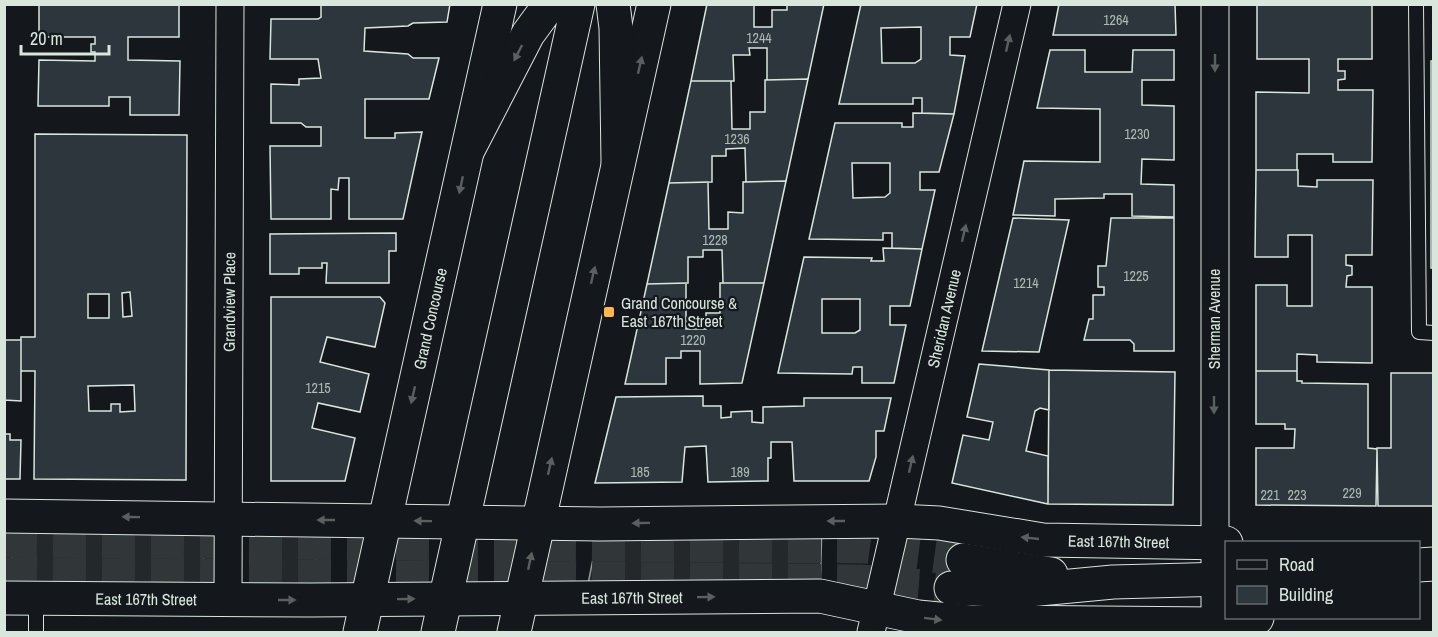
<svg xmlns="http://www.w3.org/2000/svg" width="1438" height="637" font-family="'Archivo Narrow',sans-serif">
  <rect width="100%" height="100%" fill="#14181c"/>
  <path fill="#24282b" stroke="#939e99" stroke-width="1.5" d="M12,516L204,518L203,599L12,598Z
    M250,519L325,520L306,600L250,599Z
    M822,521L820,596L585,599L600,524Z"/>
  <path fill="#2c363c" stroke="#d8e6dc" stroke-width="1.5" fill-rule="evenodd" d="M39,4H179V37H128V60L180,61L179,115H130V97H109V106H38L39,60L95,61V52H91V44H95V37H39Z
    M321,4H450L447,22L413,23L408,26L365,28L364,51L408,54L413,58H439L429,99H365V138H395V133L422,132L403,219H349V178H339L338,190L331,189V219H271L270,146H321V127H306L301,123H271V84L299,85V79L321,78L318,59H270L271,19H318L321,17Z
    M707,4H754V27H772V10H787V4H824L808,79L767,80V48H749L750,55H733L734,81H691Z
    M861,4H977L970,37H950V55L965,56L954,114L922,113V98H913V104H839ZM921,27V59L915,63H882L881,28Z
    M1059,4H1175L1176,35H1053Z
    M1257,4H1372V59H1338V71H1345V79L1338,80V90H1373L1372,162H1333V154H1297V170H1256V92L1309,93V59H1257Z
    M1050,50H1085V72H1132L1133,50H1174V80H1142V105L1174,106V160L1142,159L1141,184L1174,185V217L1132,216V194H1104V198L1055,199V216L1013,215L1024,161L1100,162V109L1037,108Z
    M1431,61H1434V268H1431Z
    M808,79L786,181L746,182L745,148L726,149V156H712V182L669,183L691,81H731L732,129H750V112H765V80Z
    M913,113L954,114L939,172H920V190H935L922,249L892,248V233H883V240L809,239L835,123H902V127H913ZM852,163H890V193L885,197L853,198Z
    M35,134L187,135L186,480L34,479L35,371H21V337H35ZM130,292L132,316L123,317L122,293ZM88,294H109V318H88ZM134,385L135,411L120,412V404H111V411H89L88,386Z
    M1256,170H1298V186L1317,187V180H1373L1372,255H1346V265L1352,266V275L1347,276L1346,287H1372V363L1317,362V355L1297,354V371H1256V285H1287V306H1312V235H1288V257H1255Z
    M786,181L764,283H723L722,250H703V257H688V283L647,284L669,183L708,182L709,229H728V212L743,213V182Z
    M1013,218L1069,220L1039,352L982,351Z
    M1111,218H1174V351H1134V344L1130,340H1084L1089,319H1093V295H1104V287H1098V266H1106Z
    M396,233V251H389V283H326L327,263H322V268H299V274H270V234Z
    M883,248L922,249L910,306H890V325H906L894,383H862V367H853L852,374L778,373L804,257L872,258L871,261H884ZM822,299H860V330L855,333H822Z
    M686,283V329H706V313H720V283H764L742,383L700,384V351H681V358H666V384H625L647,284Z
    M271,297H380L385,303L375,347L327,337L320,362L369,374L360,412L318,403L312,428L355,438L345,481H271Z
    M4,340H21V401L4,400Z
    M979,364L1049,370V410L1040,408L1035,411L1026,451L1048,456V504L952,483L963,435L989,440L993,422L967,417Z
    M1049,370L1175,372L1173,505L1048,504Z
    M1256,371H1297V381H1302V383L1368,384V448L1377,449L1376,506L1256,505V448H1294L1295,429H1285V424H1256Z
    M1391,373H1434V506H1378L1377,448H1391Z
    M703,396V406H721V418L731,417V412L752,411V422L763,423V407L804,406V398H891L884,431H876V457L869,481H794L792,442H771V458H768V481L708,482L706,446L685,447L682,482L595,483L616,397Z
    M4,434H10V440H21L20,479H4Z"/>
  <g fill="none" stroke-linecap="round" stroke-linejoin="round">
    <path stroke="#313739" stroke-width="33" stroke-dasharray="33 16" stroke-linecap="butt" d="M4,541L866,547L963,560
      M4,572L860,581L951,588"/>
    <g stroke="#d8e6dc" stroke-width="16">
      <path id="lane" d="M1416,4L1419,332L1434,333
        M36,598V632"/>
    </g>
    <g stroke="#d8e6dc" stroke-width="29">
      <g id="street">
        <path id="s1" d="M228,599L230,4"/>
        <path id="s2" d="M871,632L1017,4"/>
        <path d="M1215,632V4"/>
      </g>
    </g>
    <g stroke="#d8e6dc" stroke-width="35">
      <g id="secondary">
        <path id="s3" d="M4,516L600,524L898,521L939,523L1043,540L1226,543"/>
        <path d="M963,560L1051,574"/>
        <path d="M1418,565L1434,564"/>
        <path d="M951,588L1018,591L1113,582L1226,579"/>
        <path id="s4" d="M4,598L310,600L820,596L918,617L970,622L1215,624L1257,618"/>
        <path id="s5" d="M360,632L500,4"/>
        <path d="M514,632L654,4"/>
      </g>
    </g>
    <g stroke="#d8e6dc" stroke-width="35">
      <path id="primary" d="M613,4L616,28L618,162
        M468,150L528,34L550,4
        M438,632L578,4"/>
    </g>
    <use href="#lane" stroke="#14181c" stroke-width="14"/>
    <use href="#street" stroke="#14181c" stroke-width="27"/>
    <use href="#secondary" stroke="#14181c" stroke-width="33"/>
    <use href="#primary" stroke="#14181c" stroke-width="33"/>
  </g>
  <defs><path id="oneway-solid" d="M-6-.8H1V-3.2L6.5 0L1 3.2V.8H-6Z" transform="scale(1.5)"/></defs>
  <g fill="#59605f">
    <use href="#oneway-solid" transform="translate(1008 43) rotate(-77)"/>
    <use href="#oneway-solid" transform="translate(518 53) rotate(117)"/>
    <use href="#oneway-solid" transform="translate(1215 63) rotate(90)"/>
    <use href="#oneway-solid" transform="translate(640 65) rotate(-77)"/>
    <use href="#oneway-solid" transform="translate(461 185) rotate(102)"/>
    <use href="#oneway-solid" transform="translate(964 233) rotate(-77)"/>
    <use href="#oneway-solid" transform="translate(593 275) rotate(-77)"/>
    <use href="#oneway-solid" transform="translate(413 395) rotate(103)"/>
    <use href="#oneway-solid" transform="translate(1214 405) rotate(90)"/>
    <use href="#oneway-solid" transform="translate(911 464) rotate(-77)"/>
    <use href="#oneway-solid" transform="translate(550 466) rotate(-77)"/>
    <use href="#oneway-solid" transform="translate(131 517) rotate(-179)"/>
    <use href="#oneway-solid" transform="translate(326 520) rotate(-180)"/>
    <use href="#oneway-solid" transform="translate(423 521) rotate(-179)"/>
    <use href="#oneway-solid" transform="translate(836 521) rotate(-180)"/>
    <use href="#oneway-solid" transform="translate(641 523) rotate(179)"/>
    <use href="#oneway-solid" transform="translate(1030 538) rotate(-174)"/>
    <use href="#oneway-solid" transform="translate(530 561) rotate(-78)"/>
    <use href="#oneway-solid" transform="translate(706 597) rotate(-1)"/>
    <use href="#oneway-solid" transform="translate(406 599) rotate(-1)"/>
    <use href="#oneway-solid" transform="translate(287 600)"/>
    <use href="#oneway-solid" transform="translate(933 619) rotate(7)"/>
  </g>
  <rect fill="#ffb74d" stroke="#14181c" stroke-width="2" x="603" y="306" width="12" height="12" rx="3"/>
  <g text-anchor="middle" dominant-baseline="central" stroke-width="4.5" stroke-linejoin="round" paint-order="stroke">
    <g font-size="14" fill="#adbab4">
      <text x="1116" y="20">1264</text>
      <text x="759" y="38">1244</text>
      <text x="1137" y="134">1230</text>
      <text x="737" y="139">1236</text>
      <text x="715" y="240">1228</text>
      <text x="1136" y="276">1225</text>
      <text x="1026" y="283">1214</text>
      <text x="693" y="340">1220</text>
      <text x="318" y="388">1215</text>
      <text x="640" y="472">185</text>
      <text x="740" y="472">189</text>
      <text x="1352" y="493">229</text>
      <text x="1270" y="495">221</text>
      <text x="1297" y="495">223</text>
    </g>
    <g font-size="16" fill="#d8e6dc" stroke="#14181c">
      <text stroke="none"><textPath href="#s1" startOffset="297">Grandview Place</textPath></text>
      <text stroke="none"><textPath href="#s5" startOffset="321">Grand Concourse</textPath></text>
      <text stroke="none"><textPath href="#s2" startOffset="322">Sheridan Avenue</textPath></text>
      <text transform="translate(1214 319) rotate(-90)">Sherman Avenue</text>
      <text stroke="none"><textPath href="#s3" startOffset="1116">East 167th Street</textPath></text>
      <text stroke="none"><textPath href="#s4" startOffset="628">East 167th Street</textPath></text>
      <text stroke="none"><textPath href="#s4" startOffset="142">East 167th Street</textPath></text>
    </g>
    <g font-size="16" fill="#d8e6dc" stroke="#14181c" text-anchor="start">
      <text x="621" y="303">Grand Concourse &amp;<tspan x="621" dy="18">East 167th Street</tspan></text>
    </g>
  </g>
  <rect width="1438" height="637" fill="none" stroke="#d8e6dc" stroke-width="12"/>
  <rect x="1225" y="541" width="195" height="78" fill="#14181c" stroke="#626a69" stroke-width="1.5"/>
  <rect x="1237" y="560" width="30" height="9" fill="#14181c" stroke="#626a69" stroke-width="1.5"/>
  <text x="1279" y="571" font-size="18" fill="#d8e6dc">Road</text>
  <rect x="1237" y="586" width="30" height="18" fill="#2c363c" stroke="#626a69" stroke-width="1.5"/>
  <text x="1279" y="601" font-size="18" fill="#d8e6dc">Building</text>
  <path d="M21 45v9h88v-9" fill="none" stroke="#d8e6dc" stroke-width="3"/>
  <text x="30" y="45" font-size="18" fill="#d8e6dc" stroke="#14181c" stroke-width="4.5" paint-order="stroke">20 m</text>
</svg>
